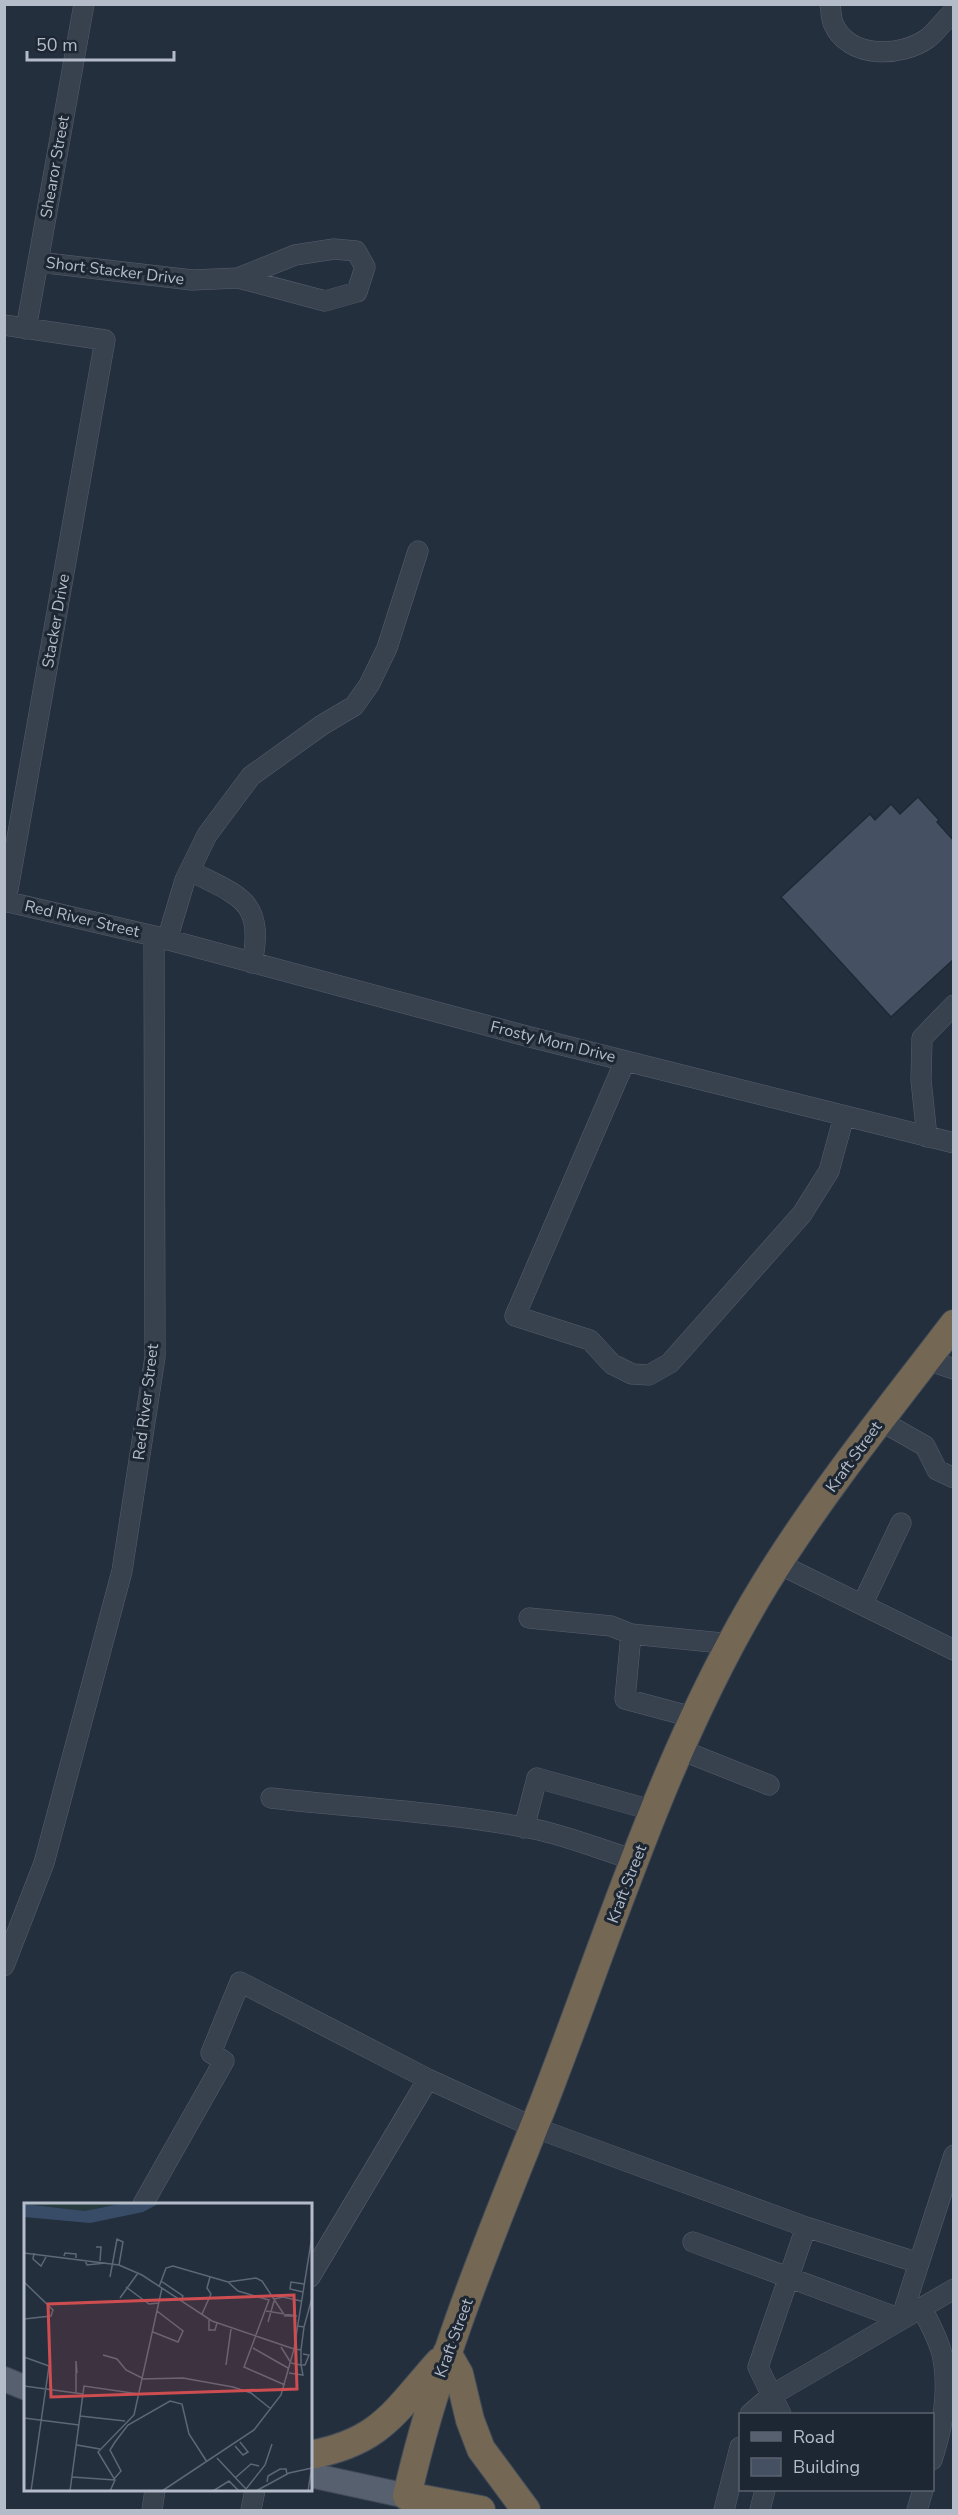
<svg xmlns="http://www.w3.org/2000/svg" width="958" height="2515" font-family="'Nunito Sans',sans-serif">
  <rect width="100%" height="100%" fill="#242f3e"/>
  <path fill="#455162" stroke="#1f2835" stroke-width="1.5" d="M918,797L939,820L937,822L954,841V959L891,1017L781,897L870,814L875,820L891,804L900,814Z"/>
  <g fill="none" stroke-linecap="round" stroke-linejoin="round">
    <g stroke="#565f6c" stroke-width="21">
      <path id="minor" d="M830,4C831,10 831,17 833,23C848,59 901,58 928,38C937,31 945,19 954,11
        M38,262L192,280L238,278L295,255L334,249L356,251L365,267L357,292L325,301L238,278
        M4,325L105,340L6,901
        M26,329L84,4
        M190,871C239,896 265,900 252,963
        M4,901L154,936L530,1037L954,1143
        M167,940L185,880L207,835L251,776L322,725L354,706L369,685L387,648L418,551
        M625,1061L515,1316L590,1340L612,1364L632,1374L649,1375L670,1363L802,1214L829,1171L844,1116
        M927,1137L921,1080L922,1038L954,1005
        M927,1360L954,1369
        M881,1421L925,1446L937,1470L954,1478
        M779,1564L954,1650
        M862,1605L901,1523
        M529,1618L611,1626L631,1634
        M696,1718L625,1699L631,1634L732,1644
        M681,1750L769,1785
        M271,1798C359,1808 447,1812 534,1829C568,1836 602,1850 635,1860
        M524,1828L537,1778L655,1811
        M4,1966L44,1863L122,1571L155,1357L154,936
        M143,2204L224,2061L211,2053L240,1982L428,2079L533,2127L806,2227L919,2263L954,2155
        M693,2242L901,2319L919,2263
        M310,2277L428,2079
        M922,2308C929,2323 938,2338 942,2354C950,2390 943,2426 932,2460
        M750,2414L772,2395L954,2289
        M781,2414L758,2367L806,2227
        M152,2510L155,2490
        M251,2510L255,2490
        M724,2510L740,2447
        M760,2510L765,2490
        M917,2510L923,2490"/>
    </g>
    <g stroke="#414a57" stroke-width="26">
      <path id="major" d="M4,2379L26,2388
        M310,2475L407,2496"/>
    </g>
    <g stroke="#434c59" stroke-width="30">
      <path id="highway" d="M447,2353L459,2374L470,2420L481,2449L526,2510
        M310,2455C381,2442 395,2411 439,2362
        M481,2510L407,2496C437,2362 491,2235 542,2107C610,1933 666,1745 765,1584C821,1493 889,1409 954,1324"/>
    </g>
    <use href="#minor" stroke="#38414e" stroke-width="20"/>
    <use href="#major" stroke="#56606e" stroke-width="24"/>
    <use href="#highway" stroke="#746855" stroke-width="28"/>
  </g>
  <g text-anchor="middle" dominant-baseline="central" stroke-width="6" stroke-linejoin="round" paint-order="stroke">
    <g font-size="16" fill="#b4bcc9" stroke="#1d2633">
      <text transform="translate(55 167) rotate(-80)">Shearor Street</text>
      <text transform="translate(115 271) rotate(7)">Short Stacker Drive</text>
      <text transform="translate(56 621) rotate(-80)">Stacker Drive</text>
      <text transform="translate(82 919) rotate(13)">Red River Street</text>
      <text transform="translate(553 1042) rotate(14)">Frosty Morn Drive</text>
      <text transform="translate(146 1402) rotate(-83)">Red River Street</text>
      <text transform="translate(854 1457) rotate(-54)">Kraft Street</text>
      <text transform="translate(627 1884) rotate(-69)">Kraft Street</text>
      <text transform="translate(454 2338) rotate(-70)">Kraft Street</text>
    </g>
  </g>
  <g transform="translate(24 2203)">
    <rect width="288" height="288" fill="#242f3e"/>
    <path d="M100,0L61,8L0,1Z" fill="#263c3f"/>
    <path d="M100,0H136L119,9L66,20L0,14V1L61,8Z" fill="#394c67"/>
    <path fill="none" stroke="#5e6776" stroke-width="1.5" d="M72,44H77L76,58M0,50L95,62L118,72L188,118L270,146L288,33M10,50L9,56L17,63L22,54M40,53L41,50L52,51V55M61,57L63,62L81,60M86,74L93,36L99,39L95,62M137,78L159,93L157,97M0,79L29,107L27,113L0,116M204,79L214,88L245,97L220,164L261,182M102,84L125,101L135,100M135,84L142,65L149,63L204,79L232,75L238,78L261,113H273M279,89L266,86L267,79L280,81M96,95L114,70M250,96L259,94L277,98M242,108L273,113M178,111L187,91L183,85L186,74M185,117V127H191L193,120M244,119L250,98M273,123L280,124L288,95M129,129L154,139L159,128L133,108M257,144L267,160M229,145L264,165M270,146L277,147L280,124M79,152L93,156L102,167L118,175M0,154L25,163L7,288M267,160L277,162V147M202,162L207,126M265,170L279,172L277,162H281L285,152L279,151M118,176L159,175L209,184L227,190L247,206M0,183L59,191M52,190V158L53,170M56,213L101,218M0,215L55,222M53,242L76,246M211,243L219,252L224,249L216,239M193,255L222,286M48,274L91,277M211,275L227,261L235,263M90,276L97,268L86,247L91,239L104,222L146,198L158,201L165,231L183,259M243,279L244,273L256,266H262L263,271M222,286L241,262L248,241M46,288L60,183L115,191M86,288L91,277L74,249L110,212L138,85M138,288L230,227L257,192L270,146M189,288L205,278L215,288M232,288L265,270L288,265M284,288L288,263"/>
    <path fill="#ce4d50" fill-opacity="0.15" stroke="#ce4d50" stroke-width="3" d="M270,92L273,186L27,194L24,101Z"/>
    <rect width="288" height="288" fill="none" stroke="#b4bcc9" stroke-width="3"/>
  </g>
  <rect width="958" height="2515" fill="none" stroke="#b4bcc9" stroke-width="12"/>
  <rect x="739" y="2413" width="195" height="78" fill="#1d2633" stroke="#59626f" stroke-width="1.5"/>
  <rect x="751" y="2432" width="30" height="9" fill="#56606e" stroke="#59626f" stroke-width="1.5"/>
  <text x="793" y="2443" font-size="18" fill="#b4bcc9">Road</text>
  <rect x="751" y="2458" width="30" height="18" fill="#455162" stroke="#59626f" stroke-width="1.5"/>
  <text x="793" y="2473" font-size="18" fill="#b4bcc9">Building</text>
  <path d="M27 51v9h147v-9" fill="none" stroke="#b4bcc9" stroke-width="3"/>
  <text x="36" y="51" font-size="18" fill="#b4bcc9" stroke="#1d2633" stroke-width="4.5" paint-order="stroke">50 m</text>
</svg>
